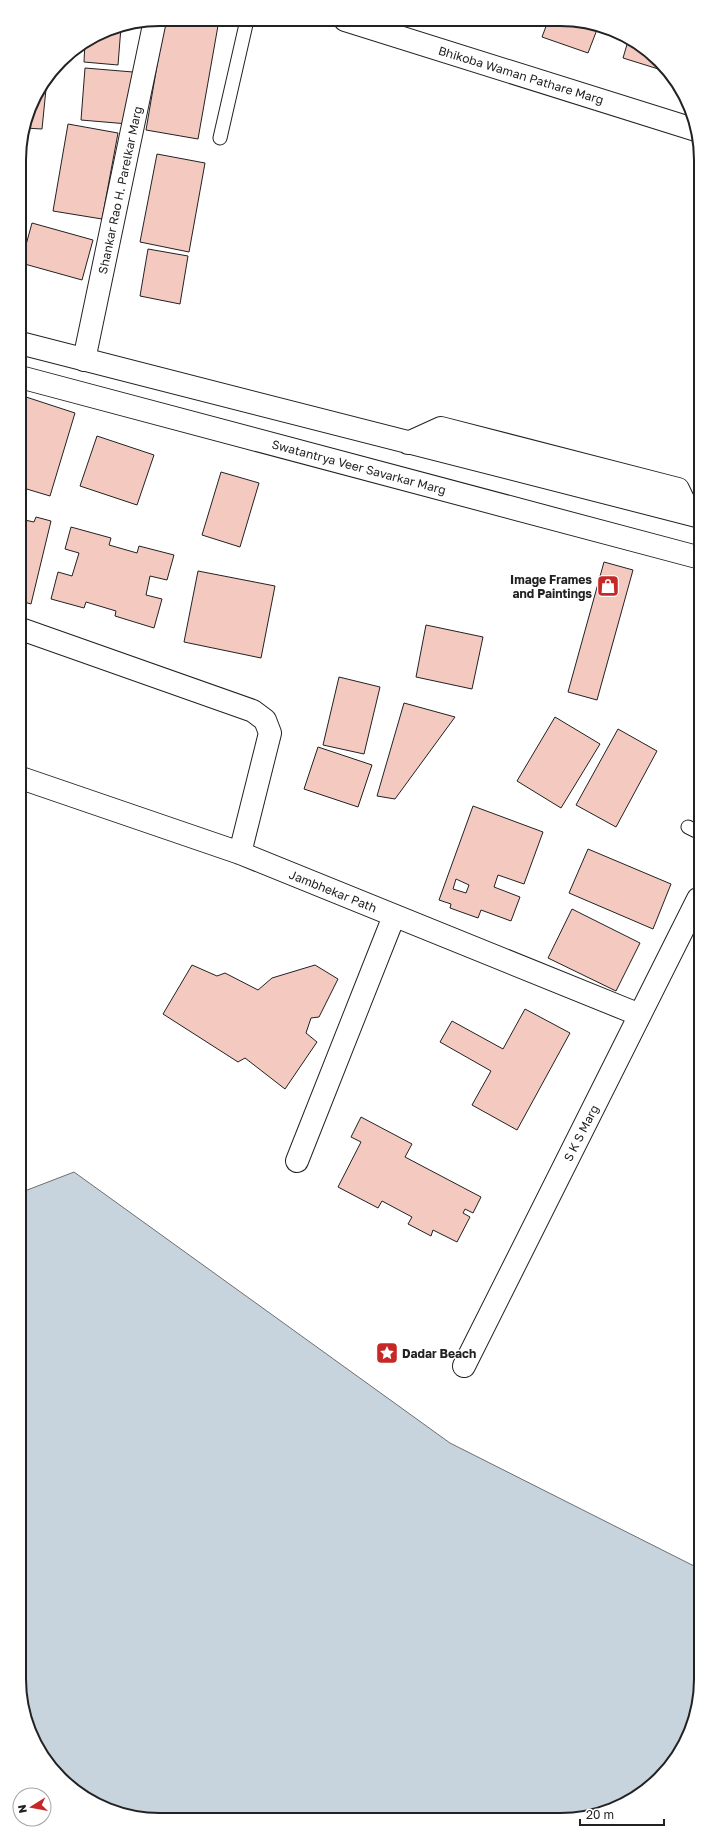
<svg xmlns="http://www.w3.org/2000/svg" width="720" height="1839" font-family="'Golos Text',sans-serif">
  <rect width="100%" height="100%" fill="#fff"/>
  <path fill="#c7d3dd" stroke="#6f6f6f" d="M74,1172L450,1443L700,1569L701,1688L693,1725L672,1765L638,1796L597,1815L132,1817L67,1785L38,1750L24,1716L22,1192Z"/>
  <path fill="#f3c9c0" stroke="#222" fill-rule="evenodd" d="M165,19L219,20L198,139L146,130Z
    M481,21H501L499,26Z
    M548,21L588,22L598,27L588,53L542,37Z
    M121,27L118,65L84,62L85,42L106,30Z
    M628,41L653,54L668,72L623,58Z
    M85,68L133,72L128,124L81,120Z
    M40,89H46L42,129L25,128L33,98Z
    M68,124L118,133L102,219L53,211Z
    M20,147L26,148L19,184V150Z
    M157,154L205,163L189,252L140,242Z
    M32,223L93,240L82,280L21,263Z
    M148,249L188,256L180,304L140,296Z
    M23,396L75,413L50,496L20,487V405Z
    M97,436L154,455L137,505L80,486Z
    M221,472L259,483L240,547L202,535Z
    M36,517L51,521L31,604L21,601L20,519L34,522Z
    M71,527L111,538L109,545L137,553L139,546L174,555L167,580L150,576L146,595L162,599L154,628L115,616L116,611L86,602L84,608L51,599L58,572L72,576L79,553L65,549Z
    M604,562L633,570L597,700L568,692Z
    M198,571L275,586L261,658L184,642Z
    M426,625L483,637L472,689L416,677Z
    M339,677L380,687L364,754L323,745Z
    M404,703L455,717L395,799L377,796Z
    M555,717L600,744L561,808L517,781Z
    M618,729L657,751L616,827L576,805Z
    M318,747L372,765L358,807L304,789Z
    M473,806L543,832L524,884L498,875L494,887L520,897L511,921L481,910L478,918L450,908L451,904L439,900ZM456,879L469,885L466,893L453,889Z
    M588,849L671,884L653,929L569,893Z
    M572,909L640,943L616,991L548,958Z
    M192,965L217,976L225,973L258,990L272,978L315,965L338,979L319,1017L311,1018L306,1033L317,1042L285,1089L245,1058L238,1062L163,1014Z
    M525,1009L570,1033L517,1130L472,1105L491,1071L440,1042L452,1021L503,1049Z
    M361,1117L412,1144L405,1157L481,1197L473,1213L465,1209L463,1213L470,1217L457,1242L433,1230L431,1236L408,1224L412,1217L382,1201L378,1208L338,1187L361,1142L351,1137Z"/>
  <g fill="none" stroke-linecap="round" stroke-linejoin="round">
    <g stroke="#222" stroke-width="15">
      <path id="lane" d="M220,138L247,20
        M688,827L698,832"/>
    </g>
    <g stroke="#222" stroke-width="24">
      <path id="street" d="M345,20L696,130
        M84,360L155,20
        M21,629L253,711L265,720L270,733L240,853
        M21,778L240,853L640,1015
        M297,1161L394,916
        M464,1366L698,899"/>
    </g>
    <g stroke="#222" stroke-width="24">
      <path id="secondary" d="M20,343L697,516
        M20,377L697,557
        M408,443L441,428L678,489L690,514"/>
    </g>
    <use href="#lane" stroke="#fff" stroke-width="13"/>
    <use href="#street" stroke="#fff" stroke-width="22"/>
    <use href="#secondary" stroke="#fff" stroke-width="22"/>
  </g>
  <defs>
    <g id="shop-square" transform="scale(1.15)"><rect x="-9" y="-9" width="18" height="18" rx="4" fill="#c62828" stroke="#fff"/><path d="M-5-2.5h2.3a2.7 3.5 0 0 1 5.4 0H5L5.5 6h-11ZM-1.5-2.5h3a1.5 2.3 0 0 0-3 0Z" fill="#fff"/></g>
    <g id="sight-square" transform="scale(1.15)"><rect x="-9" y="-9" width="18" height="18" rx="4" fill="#c62828" stroke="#fff"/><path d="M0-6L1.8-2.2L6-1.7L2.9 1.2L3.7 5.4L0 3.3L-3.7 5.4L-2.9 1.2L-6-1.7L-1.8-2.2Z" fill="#fff"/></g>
  </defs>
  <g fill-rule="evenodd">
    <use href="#shop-square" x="608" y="586"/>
    <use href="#sight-square" x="387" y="1353"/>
  </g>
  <g text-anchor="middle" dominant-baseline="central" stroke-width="3" stroke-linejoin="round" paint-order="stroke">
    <g font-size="12" fill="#222" stroke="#fff">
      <text transform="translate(521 75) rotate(17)">Bhikoba Waman Pathare Marg</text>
      <text transform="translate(120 190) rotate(-78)">Shankar Rao H. Parelkar Marg</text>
      <text transform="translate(359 467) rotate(15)">Swatantrya Veer Savarkar Marg</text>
      <text transform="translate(333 891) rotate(22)">Jambhekar Path</text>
      <text transform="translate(581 1133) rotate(-63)">S K S Marg</text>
    </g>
    <g font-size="12" font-weight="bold" fill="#222" stroke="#fff" text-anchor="end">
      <text x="592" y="579">Image Frames<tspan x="592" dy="14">and Paintings</tspan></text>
      <text x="402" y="1353" text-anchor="start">Dadar Beach</text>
    </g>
  </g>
  <path d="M0 0H720V1839H0ZM160 26H560A134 134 0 0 1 694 160V1679A134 134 0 0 1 560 1813H160A134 134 0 0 1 26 1679V160A134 134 0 0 1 160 26Z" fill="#fff" fill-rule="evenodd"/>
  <path fill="none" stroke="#222" stroke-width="2" d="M160 26H560A134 134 0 0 1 694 160V1679A134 134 0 0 1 560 1813H160A134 134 0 0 1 26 1679V160A134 134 0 0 1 160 26Z"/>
  <g transform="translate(32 1807) rotate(259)"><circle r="19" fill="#ffffff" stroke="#a7a7a7"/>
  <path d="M0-3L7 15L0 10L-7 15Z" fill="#c62828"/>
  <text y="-6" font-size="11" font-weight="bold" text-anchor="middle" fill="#222222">N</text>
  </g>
  <path d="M580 1819v6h84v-6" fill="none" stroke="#222222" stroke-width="2"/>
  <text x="586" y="1819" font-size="12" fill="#222222" stroke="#ffffff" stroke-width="3" paint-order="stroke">20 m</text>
</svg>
